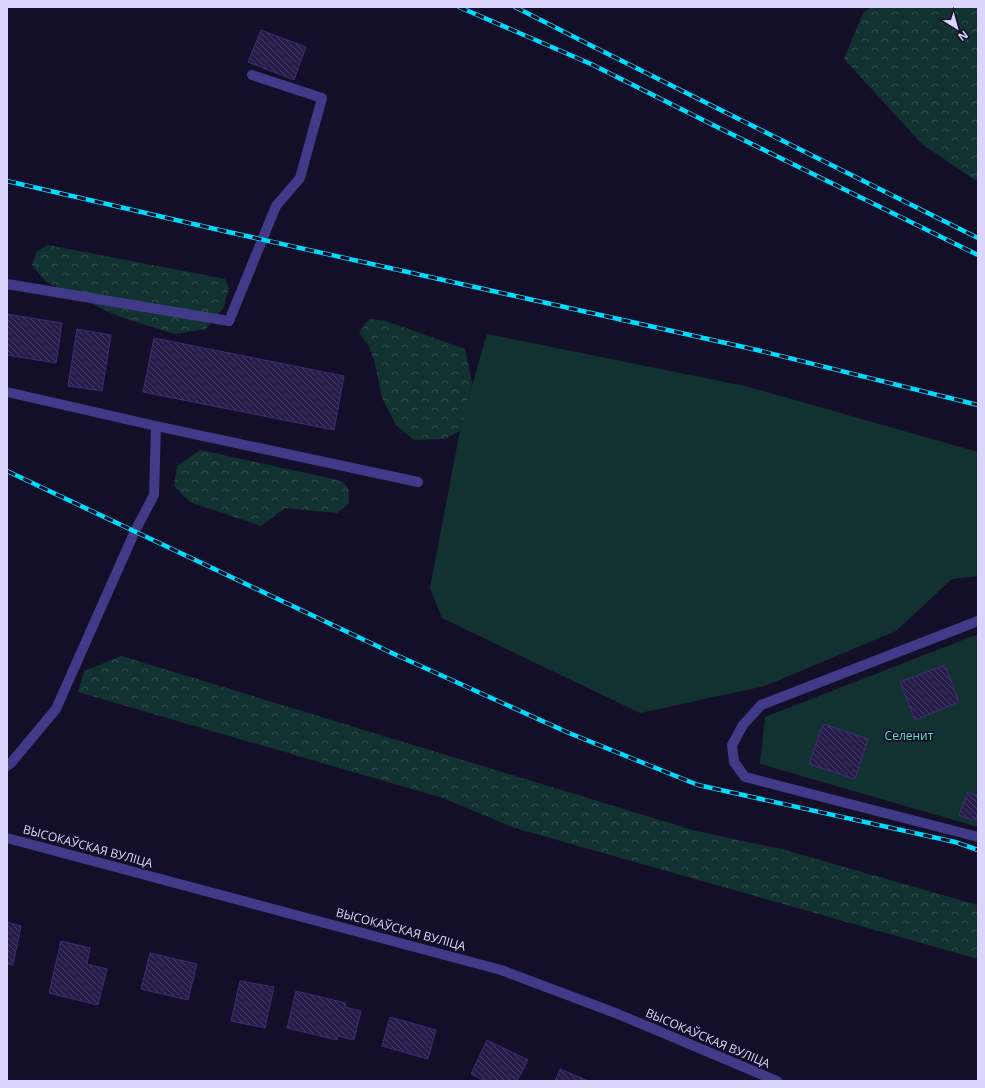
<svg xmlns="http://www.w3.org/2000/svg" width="985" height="1088" font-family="'Open Sans',sans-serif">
  <defs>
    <pattern id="forest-crowns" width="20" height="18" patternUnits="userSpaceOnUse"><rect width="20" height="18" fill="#123232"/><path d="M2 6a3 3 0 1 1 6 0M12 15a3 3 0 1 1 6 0" fill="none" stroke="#344f51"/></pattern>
    <pattern id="building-back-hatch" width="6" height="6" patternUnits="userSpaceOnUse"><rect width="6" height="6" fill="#261b49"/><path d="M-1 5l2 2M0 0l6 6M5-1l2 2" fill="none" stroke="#453b64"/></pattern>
  </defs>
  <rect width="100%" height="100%" fill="#140f28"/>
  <path fill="#123232" d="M487,334L745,386L978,452V576L952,579L896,631L765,686L640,713L442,618L430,588L462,420Z
    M978,634V827L760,764L765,717Z"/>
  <path fill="url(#forest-crowns)" d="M871,7H978V182L922,144L844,59L863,13Z
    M48,245L225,279L229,288L224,307L206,329L175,334L120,317L46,282L32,265L36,252Z
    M369,319L386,321L465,349L472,383L460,431L445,439L414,440L396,425L382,398L375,364L369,346L359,333Z
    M200,450L342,481L348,488L349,503L337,513L285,508L261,526L190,502L174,486L177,466Z
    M121,656L696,831L781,849L978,905V959L515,828L443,798L78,692L84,671Z"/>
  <path fill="url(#building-back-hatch)" stroke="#3e2d76" d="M261,30L306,47L294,80L248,62Z
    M7,314L62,323L56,363L7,355Z
    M77,329L111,335L102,391L68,386Z
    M154,338L344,376L334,430L143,392Z
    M945,665L959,702L915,720L900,682Z
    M823,724L868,739L855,779L809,764Z
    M968,792L978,796V812L975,821L959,815Z
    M7,922L21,926L13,965L7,964Z
    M61,941L90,948L87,964L107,969L98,1005L49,993Z
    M150,953L197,964L188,1000L141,989Z
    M240,981L274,987L265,1028L231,1021Z
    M296,991L346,1003L345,1007L361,1011L354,1040L338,1036L337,1040L287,1028Z
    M390,1017L436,1030L428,1059L382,1046Z
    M487,1040L528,1060L517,1081H485L471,1074Z
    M560,1069L589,1081H555Z"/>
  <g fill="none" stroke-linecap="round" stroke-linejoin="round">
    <path stroke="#403a88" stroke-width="10" d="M7,284L229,321L276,206L300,178L322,98L252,75
      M7,392L156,426L418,482
      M978,621L761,705L743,725L732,745L734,762L745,777L978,837
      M7,766L11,763L56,709L135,531L154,495L156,426
      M7,838L501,970L618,1014L777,1081"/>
    <g stroke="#02dcff" stroke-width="4.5">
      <path id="rail" d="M459,7L591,64L713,125L978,255
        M515,7L592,46L978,238
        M7,181L215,229L757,350L978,405
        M7,471L394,654L569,733L698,785L955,842L978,850"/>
    </g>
    <use href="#rail" stroke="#140f28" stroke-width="3" stroke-dasharray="9" stroke-linecap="butt"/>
  </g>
  <g text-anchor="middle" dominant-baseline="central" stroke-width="3.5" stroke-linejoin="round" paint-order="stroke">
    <g font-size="12" fill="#5fe2c6" stroke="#140f28">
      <text x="909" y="735">Селенит</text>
    </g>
    <g font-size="12" fill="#dcd6ff" stroke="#140f28">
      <text transform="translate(88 846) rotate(15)">ВЫСОКАЎСКАЯ ВУЛІЦА</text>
      <text transform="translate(401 929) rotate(15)">ВЫСОКАЎСКАЯ ВУЛІЦА</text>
      <text transform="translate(708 1038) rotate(23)">ВЫСОКАЎСКАЯ ВУЛІЦА</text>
    </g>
  </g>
  <rect width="985" height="1088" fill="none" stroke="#dcd6ff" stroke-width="16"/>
  <g transform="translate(957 28) rotate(143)" stroke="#140f28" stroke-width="3" paint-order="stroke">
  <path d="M0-3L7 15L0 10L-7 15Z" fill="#dcd6ff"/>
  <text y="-6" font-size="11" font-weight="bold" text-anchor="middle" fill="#dcd6ff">N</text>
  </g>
</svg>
